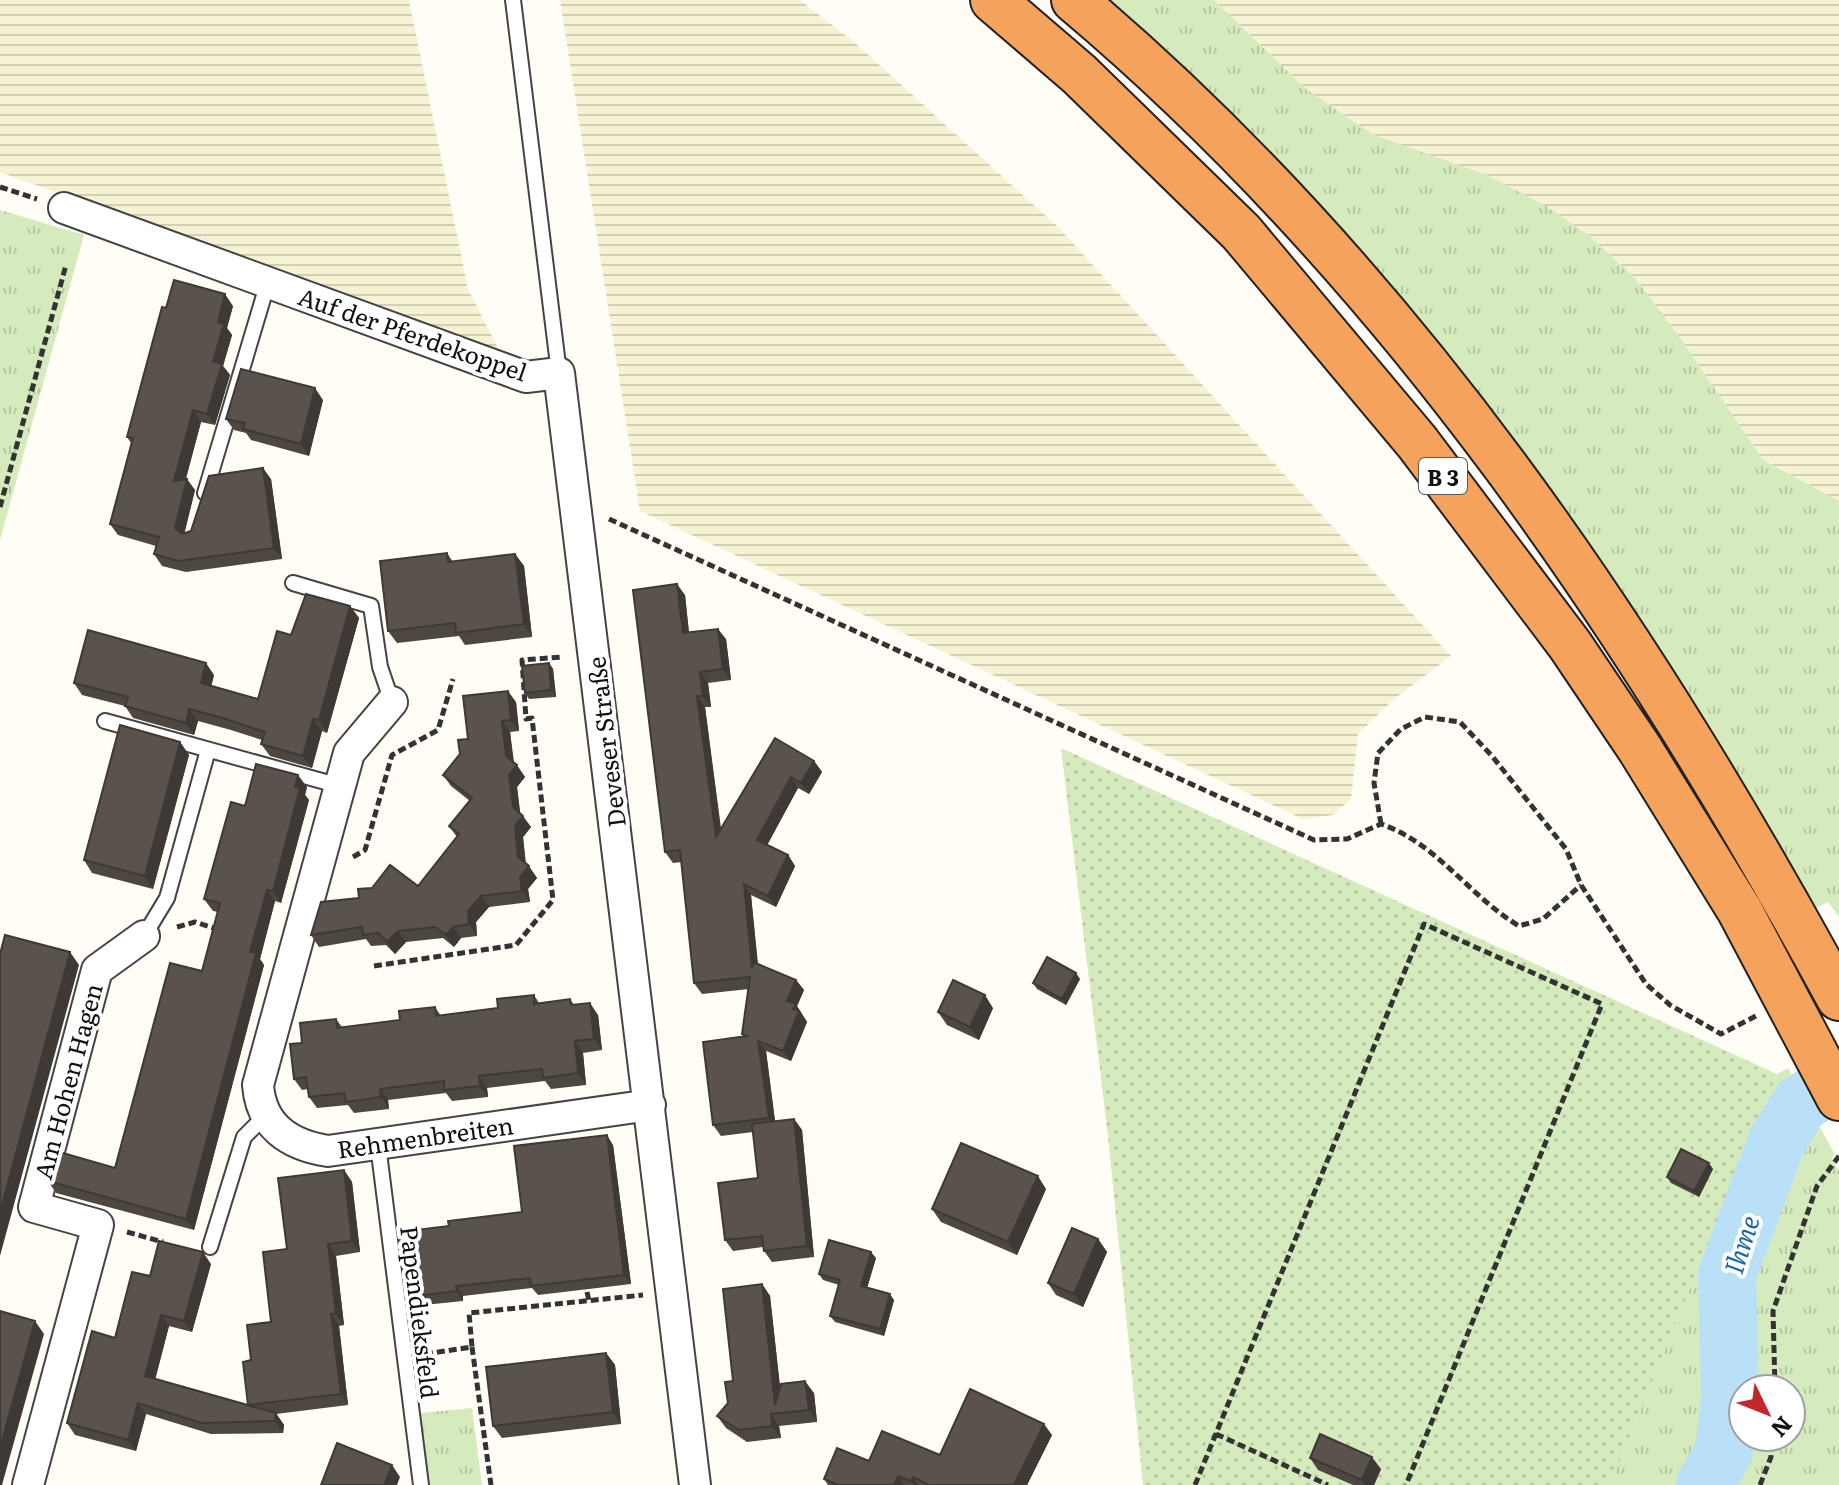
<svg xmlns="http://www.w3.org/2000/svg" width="1839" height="1485" font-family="Literata,serif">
  <defs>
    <pattern id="farmland-rules" width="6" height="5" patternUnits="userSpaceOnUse" patternTransform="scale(2)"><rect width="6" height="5" fill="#f6f3d4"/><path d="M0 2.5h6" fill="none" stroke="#d2cfb5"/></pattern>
    <pattern id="grass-tufts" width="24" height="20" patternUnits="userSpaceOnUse" patternTransform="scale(2)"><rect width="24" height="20" fill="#d5ebbd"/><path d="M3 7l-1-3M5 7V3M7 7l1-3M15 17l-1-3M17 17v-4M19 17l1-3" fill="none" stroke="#b6c8a1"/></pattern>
    <pattern id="garden-dots" width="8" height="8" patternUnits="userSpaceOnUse" patternTransform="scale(2)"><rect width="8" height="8" fill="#d5ebbd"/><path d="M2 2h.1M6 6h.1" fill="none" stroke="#b6c8a1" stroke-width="1.8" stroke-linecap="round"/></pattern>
  </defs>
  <rect width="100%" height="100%" fill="#fffdf5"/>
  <path fill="url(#farmland-rules)" d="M0,0H409L468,289L501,354L0,172Z
    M560,0H800L854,42L1057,226L1451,656L1394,699L1358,734L1351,799L1333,815L1303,819L640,511Z
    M1214,0H1839V501L1763,460L1679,336L1634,277L1590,236L1546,206L1374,135L1306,89Z"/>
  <path fill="url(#grass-tufts)" fill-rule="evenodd" d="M1108,0H1214L1306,89L1374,135L1487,175L1546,206L1590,236L1634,277L1679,336L1763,460L1839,501V917L1828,902L1812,910L1549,488L1388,284L1292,179Z
    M0,210L84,235L0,540Z
    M1788,1068L1835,1155L1831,1158L1839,1171V1485H1610L1777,1074ZM1743,1389H1791V1437H1743Z
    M472,1408L482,1485H428L421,1413Z"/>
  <path fill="url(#garden-dots)" d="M1061,748L1777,1074L1610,1485H1143L1108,1136Z"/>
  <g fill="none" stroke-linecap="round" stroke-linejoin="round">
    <path stroke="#b9e0f7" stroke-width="58" d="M1705,1485L1724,1451L1730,1396L1727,1275L1776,1143L1800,1104L1839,1079"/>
    <g stroke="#444" stroke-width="18">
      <path id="lane" d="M513,0L559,373
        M205,493L268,282
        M293,583L371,606L380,667L392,702
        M105,721L340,786
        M144,936L167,898L208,750
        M378,1145L421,1485
        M210,1247L244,1137L265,1116"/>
    </g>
    <g stroke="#444" stroke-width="34">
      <path id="street" d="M64,208L526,377L559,373L695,1485
        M392,702L349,753L258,1085C261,1126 289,1145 328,1151L650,1105
        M28,1485L98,1225L34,1207L97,970L144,936"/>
    </g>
    <g stroke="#222" stroke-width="48">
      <path id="highway" d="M993,0L1079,74L1241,232L1417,442L1570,645L1640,749L1740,911L1839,1098
        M1074,0C1398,273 1639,629 1839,998"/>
    </g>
    <path stroke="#333" stroke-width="5" stroke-dasharray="8 4" stroke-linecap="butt" d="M0,187L37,199
      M0,507L66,265
      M609,519L1314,840L1347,839L1381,824C1438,844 1469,896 1519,926L1543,919L1581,885
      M1381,824L1374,783L1378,753L1401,729L1425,717L1460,722L1492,756L1566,849L1581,885L1646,984L1670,1005L1721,1034L1756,1016
      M353,857L365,850L392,755L438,730L453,679
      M177,927L195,922L217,929
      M374,966L516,945L553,900L532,718L526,719L522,660L562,657
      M127,1232L163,1242
      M587,1292L589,1301
      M472,1347L491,1485
      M425,1354L472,1347L469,1313L643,1295
      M1775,1389L1773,1311L1817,1186L1839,1156
      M1216,1434L1328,1485
      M1195,1485L1424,924L1602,1004L1406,1485
      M1760,1485L1771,1457L1772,1437"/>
    <use href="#lane" stroke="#fff" stroke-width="14"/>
    <use href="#street" stroke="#fff" stroke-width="30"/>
    <use href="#highway" stroke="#f5a25d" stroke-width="44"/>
  </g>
  <path fill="#4d4742" d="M233,306L227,328L232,335L223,366L230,375L215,425L201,422L186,479L195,490L184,534L191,531L271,479L282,559L186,572L162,566L154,554L156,546L118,535L110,524L131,443L127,437L166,308Z
    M323,400L309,456L251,440L246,433L234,430L226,419Z
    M447,553L453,562L515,554L524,566L532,637L465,645L459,636L397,643L388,631Z
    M685,595L689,632L726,639L731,680L708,683L711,707H705L721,828L814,761L822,772L809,794L798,788L767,845L788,855L795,866L776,907L751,895L758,964L796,980L804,990L797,1006L807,1022L791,1061L766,1051L775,1121L794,1119L802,1130L814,1257L772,1262L764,1251L763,1247L733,1251L725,1240L758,1178L753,1132L721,1136L713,1125L743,1036L742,1034L749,989L702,994L694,983L682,862L673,863L665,852Z
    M350,606L359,618L327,733L322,731L312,768L270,756L261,744L262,740L231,730L198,721L194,735L133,718L125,706L82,695L74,683L214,675L211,686L258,699L291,635Z
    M549,663L553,669L556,697L529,699L525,693Z
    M516,702L519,731L510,732L514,762L525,777L517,787L520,814L531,827L523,837L526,864L537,878L528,889L530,902L489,907L476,922L477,936L461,938L454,947L443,938L406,942L395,954L386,945L371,946L366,939L319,947L311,935L359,898L418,886L457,837L449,826L470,801L451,786L443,775L460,754L468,739Z
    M180,742L189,755L153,889L92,873L84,860Z
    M307,787L305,795L309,800L281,903L275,901L260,959L264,965L194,1230L56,1193L48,1181L115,1168L202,971L218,912L213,911L204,899L245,806Z
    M1080,979L1066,1005L1037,989L1033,983Z
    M534,995L539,1003L570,999L574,1005L598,1015L602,1050L583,1053L586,1085L551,1089L545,1081L487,1088L488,1097L452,1101L446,1093L388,1100L389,1109L354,1113L348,1105L317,1108L309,1097L308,1089L302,1090L294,1079L302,1043L336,1019L342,1027L400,1020L435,1007L441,1016L498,1008Z
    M993,1008L979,1040L947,1025L938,1012Z
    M613,1145L631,1284L538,1295L532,1288L463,1296V1301L414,1306L407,1297L449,1226L522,1212Z
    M1713,1169L1699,1197L1671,1183L1667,1177Z
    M344,1170L352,1182L360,1252L336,1256L344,1325L339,1326L348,1405L276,1414L284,1425L283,1433L211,1434L146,1414L136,1451L75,1435L67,1423L150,1276L211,1264L192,1332L169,1326L155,1379L248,1405L251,1360L271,1322L287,1249Z
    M1046,1189L1017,1255L941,1222L932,1209Z
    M1098,1239L1107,1252L1083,1307L1056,1295L1048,1283Z
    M876,1258L867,1287L894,1300L884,1336L835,1322L830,1316L839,1285L823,1280L819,1274Z
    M762,1284L770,1296L780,1388L814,1393L817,1422L779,1426L781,1438L747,1442L726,1428L717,1416L728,1403L733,1381Z
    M606,1353L615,1365L621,1424L502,1438L493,1426Z
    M1052,1435L1027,1485H828L824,1479L869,1461L940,1455Z
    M1310,1458L1381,1469L1374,1485H1353L1318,1470Z"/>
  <path fill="#3f3936" d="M225,294L233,306L227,328L232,335L223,366L230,375L215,425L207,414L218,322Z
    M315,388L323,400L309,456L301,444Z
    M193,410L201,422L182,492L174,481Z
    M263,468L271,479L282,559L274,548Z
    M187,479L195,490L183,539L175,528Z
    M515,554L524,566L532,637L524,624Z
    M677,584L685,595L690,644L683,633Z
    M350,606L359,618L327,733L319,720Z
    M718,629L726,639L731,680L723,669Z
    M206,663L214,675L209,696L201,683Z
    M549,663L553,669L556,697L551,690Z
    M700,672L708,683L711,707L703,696Z
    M508,691L516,702L519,731L511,720Z
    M697,696L705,707L723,848L716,837Z
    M189,709L198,721L194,735L186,723Z
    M313,719L322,731L312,768L303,756Z
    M502,721L510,732L514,768L506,756Z
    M180,742L189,755L153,889L145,876Z
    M814,761L822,772L809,794L801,783Z
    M517,765L525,777L517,787L521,819L513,807L509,775Z
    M298,775L307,787L305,795L309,800L281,903L273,891Z
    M791,777L798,788L764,851L757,840Z
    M523,816L531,827L523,837L526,869L518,857L515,826Z
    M788,855L795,866L776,907L768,896Z
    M529,866L537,878L528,889L530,902L522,891L520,877Z
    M744,884L751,895L759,980L752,969Z
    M267,890L275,901L260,959L264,965L194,1230L186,1219L250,952Z
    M481,896L489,907L476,922L477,936L469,924L468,911Z
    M453,927L461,938L454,947L446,935Z
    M398,931L406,942L395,954L387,942Z
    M70,952L79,965L0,1256V1212Z
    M1076,973L1080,979L1066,1005L1062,999Z
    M796,980L804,990L797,1006L807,1022L791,1061L783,1051L787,1001Z
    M985,995L993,1008L979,1040L970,1027Z
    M590,1003L598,1015L602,1050L594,1039Z
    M575,1041L583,1053L586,1085L578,1073Z
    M758,1041L766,1051L776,1129L769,1118Z
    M479,1076L487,1088L488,1097L480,1086Z
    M380,1089L388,1100L389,1109L381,1097Z
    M794,1119L802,1130L814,1257L807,1246Z
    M607,1135L613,1145L631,1284L624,1275Z
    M1709,1163L1713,1169L1699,1197L1694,1191Z
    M344,1170L352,1182L360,1252L352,1241Z
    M1038,1176L1046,1189L1017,1255L1008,1242Z
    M1098,1239L1107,1252L1083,1307L1074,1294Z
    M328,1244L336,1256L344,1325L336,1314Z
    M203,1252L211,1264L192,1332L184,1321Z
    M871,1252L876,1258L866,1292L861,1286Z
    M762,1284L770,1296L783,1413L775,1405Z
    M456,1286L463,1296V1301L457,1291Z
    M890,1294L894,1300L884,1336L880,1329Z
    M331,1314L339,1326L348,1405L341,1394Z
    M161,1315L169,1326L153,1388L145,1376Z
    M35,1321L44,1334L2,1485H0V1448Z
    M606,1353L615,1365L621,1424L613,1412Z
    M805,1381L814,1393L817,1422L809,1410Z
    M138,1403L146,1414L136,1451L128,1440Z
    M276,1413L284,1425L283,1433L275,1421Z
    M771,1414L779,1426L781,1438L772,1426Z
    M1044,1424L1052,1435L1027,1485H1014Z
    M1372,1457L1381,1469L1374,1485H1365L1362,1480Z
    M392,1465L400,1477L397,1485H384Z
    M898,1476L904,1485H894Z
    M913,1477L918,1485H914L911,1481Z"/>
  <path fill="#5a524d" stroke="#3f3936" stroke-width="2" d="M174,280L225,294L218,322L224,324L213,361L222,364L207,414L193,410L174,481L187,479L175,528L182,534L191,531L209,476L263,468L274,548L178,561L154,554L159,537L110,524L133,438L127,437L162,307L166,308Z
    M241,369L315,388L301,444L243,429L245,423L226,419Z
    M447,553L448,562L515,554L524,624L456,633L455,623L388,631L380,561Z
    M677,584L683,633L718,629L723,669L700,672L703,696H697L716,837L775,738L814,761L801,783L791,777L757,840L788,855L768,896L744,884L752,969L753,962L796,980L787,1001L796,1004L793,1009L799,1011L783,1051L758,1041L769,1118L713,1125L703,1042L747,1036L742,1034L750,977L694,983L680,850L665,852L633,590Z
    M306,594L350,606L319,720L313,719L303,756L261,744L265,732L223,718L189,709L186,723L125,706L128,697L74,683L88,630L206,663L201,683L258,699L277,631L291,635Z
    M549,663L551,690L525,693L522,666Z
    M508,691L511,720L502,721L506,756L517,765L509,775L513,807L523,816L515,826L518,857L529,866L520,877L522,891L481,896L468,911L469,924L453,927L446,935L435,927L398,931L387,942L378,933L363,935L362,927L311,935L321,902L359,898L358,889L372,888L390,865L418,886L459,834L449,826L472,798L443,775L460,754L458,740L468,739L463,696Z
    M120,725L180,742L145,876L84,860Z
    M256,764L298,775L295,787L300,788L273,891L267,890L250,952L256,953L186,1219L48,1181L56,1151L115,1168L170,963L202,971L220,903L204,899L231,802L245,806Z
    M5,935L70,952L0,1212V954Z
    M1047,957L1076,973L1062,999L1033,983Z
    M953,980L985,995L970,1027L938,1012Z
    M534,995V1004L570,999L571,1005L590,1003L594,1039L575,1041L578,1073L543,1078L542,1069L479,1076L480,1086L444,1090V1081L380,1089L381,1097L346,1102L344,1093L309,1097L306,1077L294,1079L290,1044L302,1043L300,1023L336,1019L337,1028L400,1020L399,1011L435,1007L436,1016L498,1008L497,999Z
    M794,1119L807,1246L764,1251L762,1236L725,1240L718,1183L758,1178L752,1124Z
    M607,1135L624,1275L531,1286L530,1278L456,1286L457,1291L407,1297L399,1232L449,1226L448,1221L522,1212L514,1146Z
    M961,1143L1038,1176L1008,1242L932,1209Z
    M1681,1149L1709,1163L1694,1191L1667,1177Z
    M344,1170L352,1241L328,1244L336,1314H331L341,1394L248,1405L243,1362L251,1360L247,1325L271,1322L263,1252L287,1249L278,1178Z
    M1072,1228L1098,1239L1074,1294L1048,1283Z
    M829,1240L871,1252L861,1286L890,1294L880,1329L830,1316L840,1280L819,1274Z
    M159,1241L203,1252L184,1321L161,1315L145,1376L276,1413L275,1421L202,1423L138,1403L128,1440L67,1423L92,1331L115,1338L132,1272L150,1276Z
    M762,1284L775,1405L781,1384L805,1381L809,1410L771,1414L772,1426L739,1430L717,1416L728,1403L725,1382L733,1381L723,1289Z
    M0,1311L35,1321L0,1448Z
    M606,1353L613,1412L493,1426L486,1367Z
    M970,1389L1044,1424L1014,1485H929L913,1477L911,1481L898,1476L894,1485H838L824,1479L837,1448L869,1461L882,1431L940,1455Z
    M1320,1434L1372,1457L1362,1480L1310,1458Z
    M337,1443L392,1465L384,1485H321Z"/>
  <g text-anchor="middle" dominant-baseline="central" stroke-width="8" stroke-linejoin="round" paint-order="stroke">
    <rect fill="#fff" stroke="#585858" stroke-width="2" x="1419" y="458" width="48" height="36" rx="6"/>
    <g font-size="22" font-weight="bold" fill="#111">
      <text x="1443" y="476">B 3</text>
    </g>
    <g font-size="24" fill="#111" stroke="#fff">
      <text transform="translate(413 333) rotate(19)">Auf der Pferdekoppel</text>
      <text transform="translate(605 742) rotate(-97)">Deveser Straße</text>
      <text transform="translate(67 1081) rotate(-75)">Am Hohen Hagen</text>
      <text transform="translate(425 1136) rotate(-8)">Rehmenbreiten</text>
      <text transform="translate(421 1312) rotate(83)">Papendieksfeld</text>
    </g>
    <g font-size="26" font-style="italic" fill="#1768a6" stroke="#fff">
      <text transform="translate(1740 1244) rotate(-72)">Ihme</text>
    </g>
  </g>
  <g transform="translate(1767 1413) rotate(133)"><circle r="38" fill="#ffffff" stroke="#a0a0a0" stroke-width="2"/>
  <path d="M0-6L14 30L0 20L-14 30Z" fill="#c4262e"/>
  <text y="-12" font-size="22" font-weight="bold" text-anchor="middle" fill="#111111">N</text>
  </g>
</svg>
